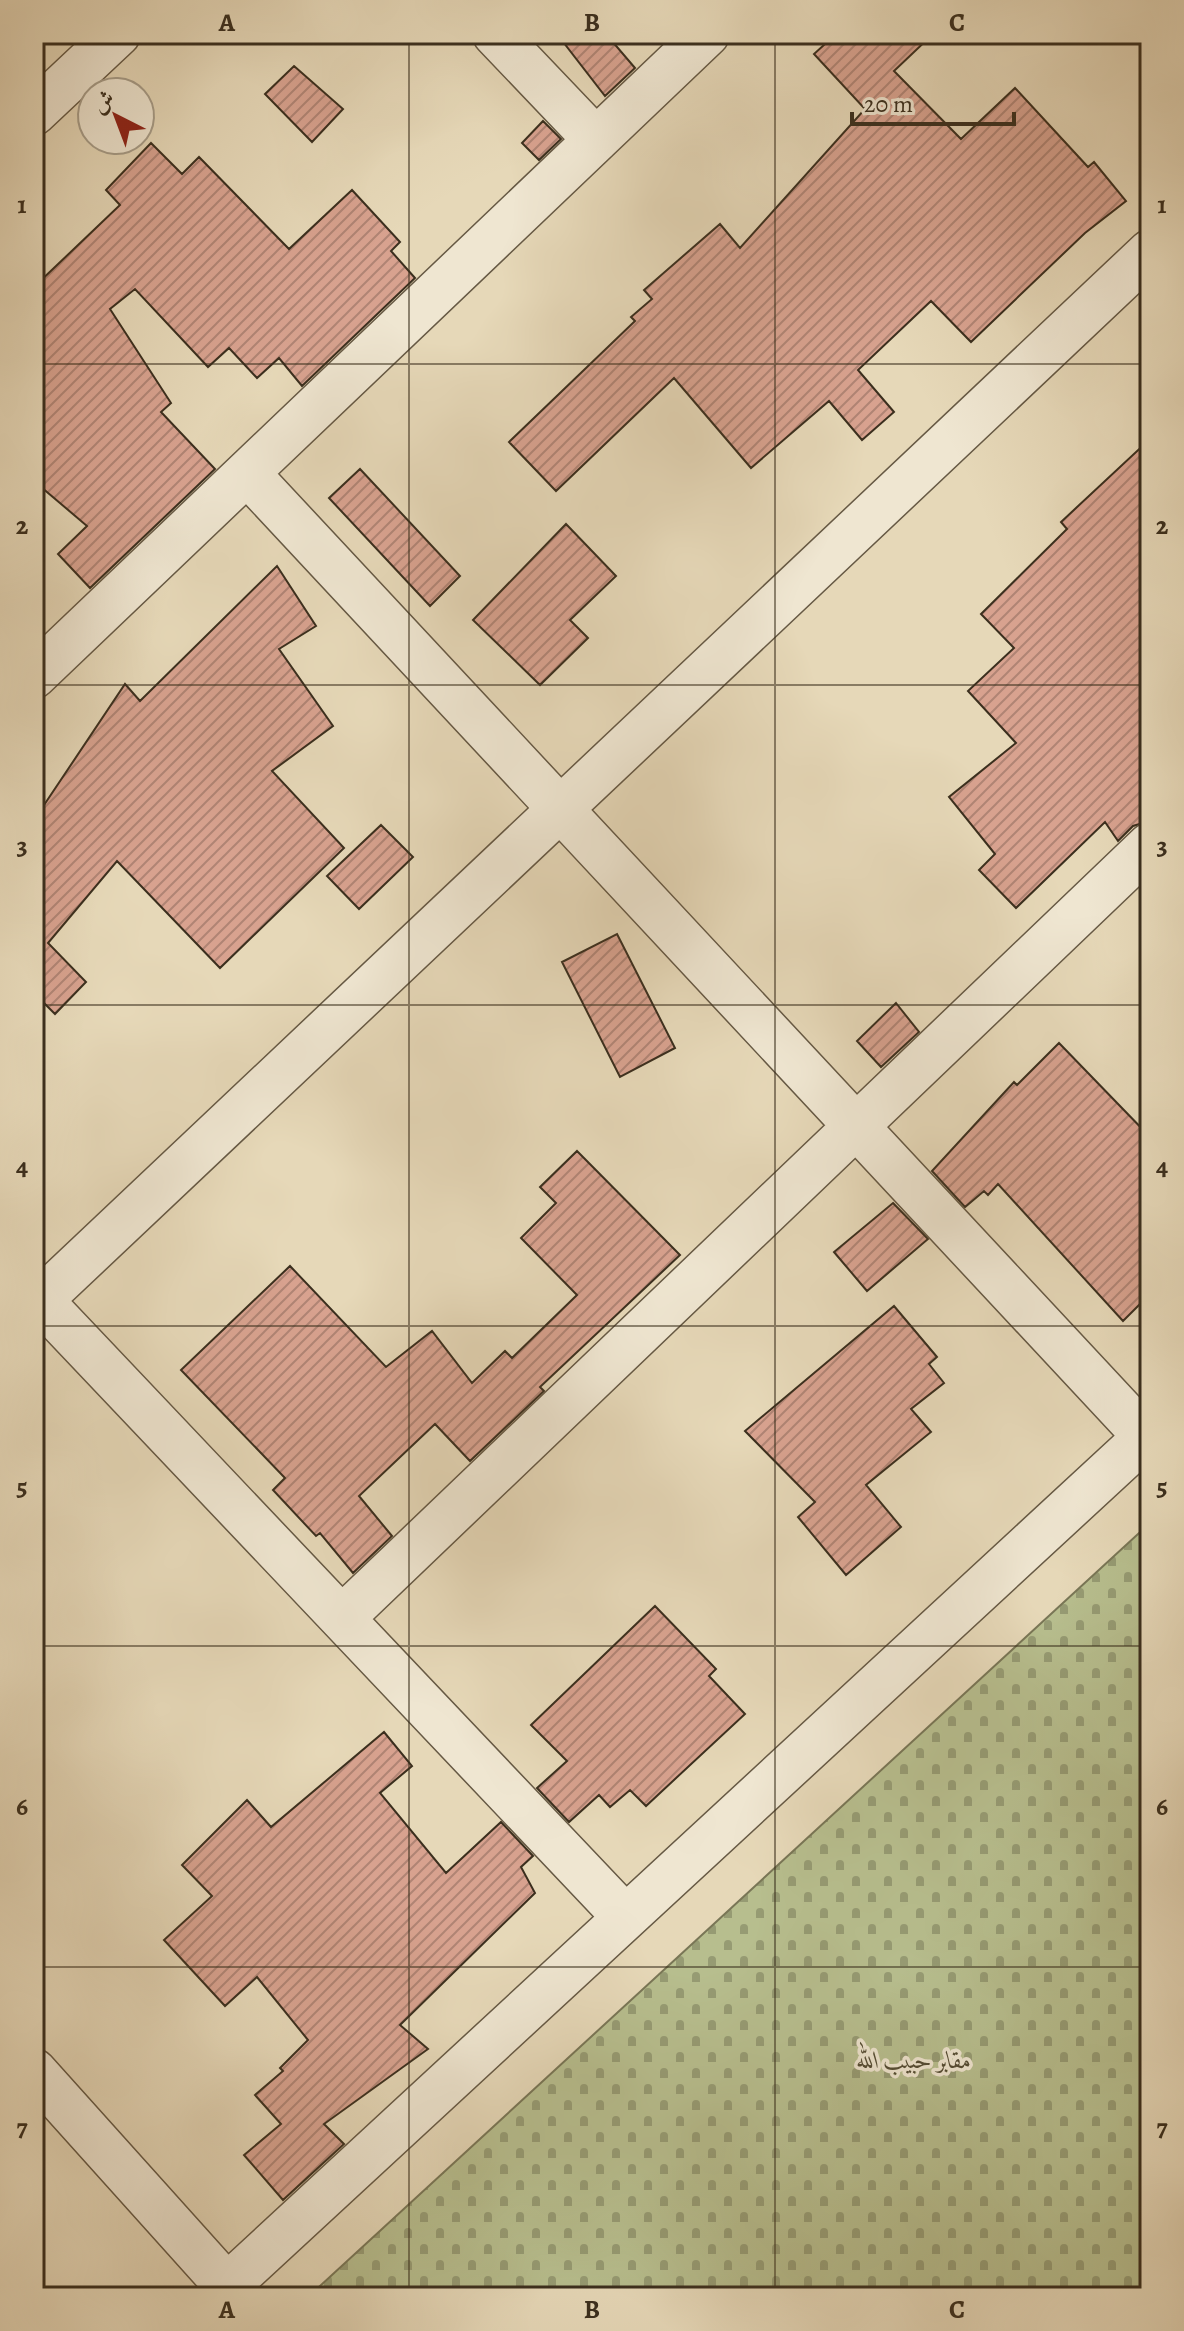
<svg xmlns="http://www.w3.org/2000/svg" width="1184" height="2331" font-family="Alegreya,Amiri,serif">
  <defs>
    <pattern id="cemetery-stones" width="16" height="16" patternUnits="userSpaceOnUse" patternTransform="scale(2)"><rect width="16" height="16" fill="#b7be8e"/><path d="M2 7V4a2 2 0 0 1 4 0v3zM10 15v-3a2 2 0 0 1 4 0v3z" fill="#969b73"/></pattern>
    <pattern id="building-hatch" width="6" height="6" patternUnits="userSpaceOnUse" patternTransform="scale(2)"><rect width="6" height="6" fill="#d8a28f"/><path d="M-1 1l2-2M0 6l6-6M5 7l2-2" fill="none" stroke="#b08474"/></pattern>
  </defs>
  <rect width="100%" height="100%" fill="#e6d8b8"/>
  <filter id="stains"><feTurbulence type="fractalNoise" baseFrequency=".0025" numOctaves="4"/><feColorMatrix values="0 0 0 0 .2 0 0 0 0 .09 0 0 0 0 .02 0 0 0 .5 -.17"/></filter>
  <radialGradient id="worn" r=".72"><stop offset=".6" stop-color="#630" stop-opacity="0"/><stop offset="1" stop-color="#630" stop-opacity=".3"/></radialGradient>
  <path fill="url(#cemetery-stones)" stroke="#797656" stroke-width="2" d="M1150,1523V2297H308Z"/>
  <path fill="url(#building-hatch)" stroke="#3b2f1e" stroke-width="2" d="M557,34H606L635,68L605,96Z
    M836,34H933L894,71L961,139L1015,88L1088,167L1094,162L1126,201L1085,233L971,342L931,301L858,370L894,412L862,440L829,401L751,468L674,378L556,491L509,442L635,321L631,317L652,299L644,290L720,224L740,248L865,109L814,54Z
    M294,66L343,109L312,142L265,94Z
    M543,121L561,139L539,160L522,143Z
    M151,143L182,174L199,157L289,249L352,190L400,242L391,251L415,278L302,386L279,358L257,378L229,348L208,367L135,289L110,309L171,403L161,412L215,469L90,588L58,554L87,526L34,481V287L120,205L106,190Z
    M1150,439V821L1133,826L1118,841L1105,822L1016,908L979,870L995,854L949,797L1016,743L968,691L1014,648L981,614L1067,529L1061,522Z
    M360,469L460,576L430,606L329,498Z
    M566,524L616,576L570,620L588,638L540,685L473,620Z
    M277,566L316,626L279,649L333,726L272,771L344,848L220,968L117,861L48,943L86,982L55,1014L34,993V820L125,684L140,701Z
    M381,825L413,857L359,909L327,876Z
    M617,934L675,1048L620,1077L562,962Z
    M896,1003L919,1032L881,1067L857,1041Z
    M1059,1043L1150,1137V1294L1123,1321L998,1184L988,1195L984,1191L965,1207L932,1171L1014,1082L1017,1085Z
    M577,1151L680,1255L540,1387L544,1391L470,1461L435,1424L359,1496L392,1536L353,1573L320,1533L316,1536L273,1490L285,1478L181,1370L290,1266L386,1367L432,1331L472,1383L505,1351L512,1358L577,1295L521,1238L556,1203L540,1187Z
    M893,1203L928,1239L867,1291L834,1252Z
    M894,1306L937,1357L929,1364L944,1383L911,1409L931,1432L866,1485L901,1527L846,1575L798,1517L815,1502L745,1431Z
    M655,1606L716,1669L709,1676L745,1714L646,1806L630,1790L610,1807L599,1795L569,1822L537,1788L567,1761L531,1725Z
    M384,1732L412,1766L380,1793L446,1873L501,1822L533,1856L521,1867L535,1893L400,2025L428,2049L324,2124L344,2144L283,2200L244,2155L281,2124L255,2095L283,2071L280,2068L308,2040L257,1977L225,2006L164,1940L212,1896L182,1865L247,1800L271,1827Z"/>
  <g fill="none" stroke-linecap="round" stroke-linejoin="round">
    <g stroke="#665944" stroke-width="47">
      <path id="minor" d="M495,34L596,140
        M34,113L118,34
        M247,473L1146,1437
        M34,676L707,34
        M40,1300L625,1917
        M34,1306L1150,252
        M342,1618L1150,845
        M34,2071L237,2297
        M227,2286L1150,1433"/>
    </g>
    <use href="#minor" stroke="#efe6d1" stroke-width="44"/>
  </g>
  <path fill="none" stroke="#3b2f1e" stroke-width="2" stroke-opacity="0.55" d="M409,34V2297M775,34V2297M34,364H1150M34,685H1150M34,1005H1150M34,1326H1150M34,1646H1150M34,1967H1150"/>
  <g text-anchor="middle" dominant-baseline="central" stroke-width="7" stroke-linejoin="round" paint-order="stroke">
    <g font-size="24" font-style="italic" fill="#544c34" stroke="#efe6d1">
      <text x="914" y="2060">مقابر حبيب الله</text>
    </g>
  </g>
  <rect width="1184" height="2331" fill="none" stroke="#e6d8b8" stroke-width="88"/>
  <g transform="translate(116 116) rotate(318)"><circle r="38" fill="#efe6d1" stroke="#a79d89" stroke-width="2"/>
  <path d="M0-6L14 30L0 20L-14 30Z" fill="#8f2418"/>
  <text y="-12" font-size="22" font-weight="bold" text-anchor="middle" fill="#3b2f1e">ش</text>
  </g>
  <path d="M852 112v12h162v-12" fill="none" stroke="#3b2f1e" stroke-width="4"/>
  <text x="864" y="112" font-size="24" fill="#3b2f1e" stroke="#efe6d1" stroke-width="6" paint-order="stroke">20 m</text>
  <rect x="44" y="44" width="1096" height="2243" fill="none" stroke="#3b2f1e" stroke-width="3"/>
  <g font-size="26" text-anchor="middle" font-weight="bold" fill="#3b2f1e">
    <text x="227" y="31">A</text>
    <text x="592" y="31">B</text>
    <text x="957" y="31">C</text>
    <text x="22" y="213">1</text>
    <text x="1162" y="213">1</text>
    <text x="22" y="534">2</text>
    <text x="1162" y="534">2</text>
    <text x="22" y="854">3</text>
    <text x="1162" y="854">3</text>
    <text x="22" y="1175">4</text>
    <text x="1162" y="1175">4</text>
    <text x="22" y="1495">5</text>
    <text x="1162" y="1495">5</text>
    <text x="22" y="1815">6</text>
    <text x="1162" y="1815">6</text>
    <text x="22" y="2136">7</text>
    <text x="1162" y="2136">7</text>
    <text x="227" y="2318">A</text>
    <text x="592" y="2318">B</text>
    <text x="957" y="2318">C</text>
  </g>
  <rect width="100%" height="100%" filter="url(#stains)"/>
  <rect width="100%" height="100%" fill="url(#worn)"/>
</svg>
